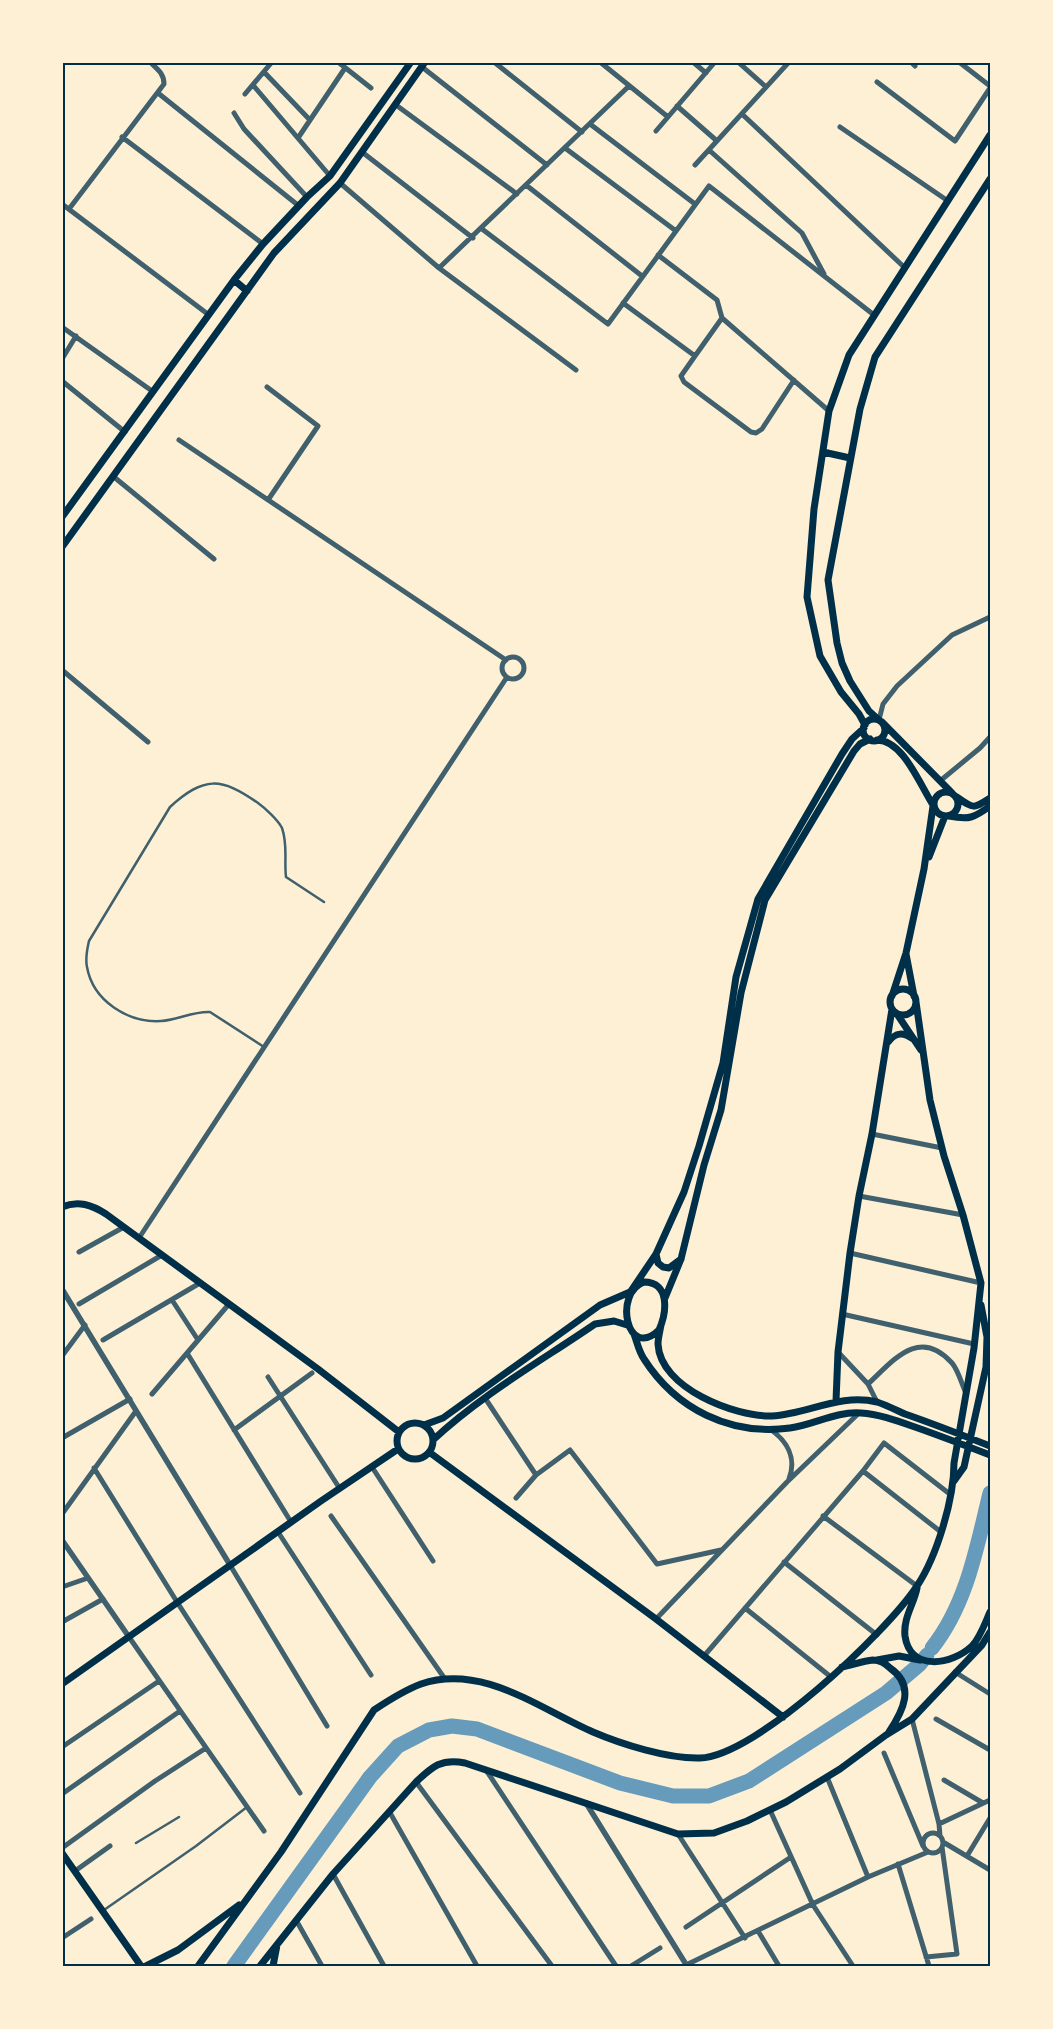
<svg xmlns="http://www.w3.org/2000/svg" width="1053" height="2029" font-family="'DM Sans',sans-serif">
  <rect width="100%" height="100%" fill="#fdf0d5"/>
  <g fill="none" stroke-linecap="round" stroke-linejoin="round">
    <path stroke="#669bbc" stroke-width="15" d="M932,1648C967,1604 977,1546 990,1493
      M234,1966L370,1777L398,1746L429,1730L452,1726L477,1729L620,1783L673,1796H709L749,1781L886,1693L920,1664L927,1655"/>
    <path stroke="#3f606c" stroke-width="2.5" d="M264,1047L210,1012C193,1011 178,1020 161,1021C128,1023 93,1001 87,967C85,958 87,950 89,941L170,807C204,776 221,777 258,803C265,808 278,820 282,828C288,845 284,860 286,877L324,902
      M136,1843L179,1817
      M104,1910L196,1846L247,1807"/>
    <path stroke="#3f606c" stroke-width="5" d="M338,62L371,88
      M494,62L582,132
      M600,62L668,117
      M693,62L706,73
      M738,62L766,87
      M911,62L915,66
      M959,62L990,86
      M422,67L547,165
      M264,72L309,119
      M877,82L955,141L990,88
      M253,85L330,176
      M158,93L299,206
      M245,94L272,62
      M396,105L517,194
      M677,106L717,141
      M234,113L244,129L307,197
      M742,114L905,268
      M590,124L695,204
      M840,127L948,201
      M656,131L715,62
      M122,137L263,244
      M298,138L345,68
      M565,148L676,231
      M709,150L802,233L824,274
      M362,152L473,238
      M695,165L789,62
      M340,183L439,268L576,370
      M526,185L642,276
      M62,204L209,315
      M69,209L164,84C164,73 157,69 150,62
      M482,229L608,324L709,186L874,315
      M658,255L717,300L722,318L829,411
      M439,268L629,86
      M623,303L695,356L722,318
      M62,327L152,391
      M695,356L681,376L684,382L751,432L756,433L762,429L794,380
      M62,359L76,336
      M62,381L125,432
      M267,387L318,426L268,500
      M179,440L506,660
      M114,477L214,559
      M502 668a11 11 0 1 1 22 0a11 11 0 1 1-22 0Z
      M62,670L148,742
      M879,720L883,704L897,686L952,635L990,617
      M940,781L980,748L990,737
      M872,1134L942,1148
      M859,1196L963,1215
      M139,1238L507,677
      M79,1252L124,1227
      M850,1253L981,1283
      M172,1300L198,1340
      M79,1304L162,1255
      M842,1314L974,1344
      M103,1340L200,1283
      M838,1352L868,1384L877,1402
      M187,1353L291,1522
      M62,1356L85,1325
      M268,1377L340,1489
      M868,1384C893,1361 919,1326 952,1363C958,1370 961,1382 965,1391
      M152,1394L229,1304
      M485,1398L536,1475
      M770,1429C787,1441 797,1458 789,1479
      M234,1430L312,1373
      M62,1438L130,1399
      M372,1467L433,1561
      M94,1468L177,1602L300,1793
      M863,1471L941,1532
      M516,1498L536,1475L570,1450L657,1564L721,1550
      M62,1514L136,1411
      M331,1516L445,1679
      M823,1516L917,1586
      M278,1532L371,1675
      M784,1562L877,1635
      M230,1565L327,1726
      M62,1587L88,1578
      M745,1608L831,1677
      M656,1619L787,1482L859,1413
      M62,1622L103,1599
      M129,1637L264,1831
      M704,1656L863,1471L884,1443L951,1495
      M955,1672L990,1694
      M912,1719L939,1824L940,1836
      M936,1719L990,1750
      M62,1747L159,1681
      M884,1753L923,1846
      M486,1770L616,1966
      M827,1777L868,1877
      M944,1780L983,1803
      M416,1782L552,1966
      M62,1794L180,1711
      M770,1810L813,1905L853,1966
      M389,1811L477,1966
      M939,1824L990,1800
      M923 1843a10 10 0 1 1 20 0a10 10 0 1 1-20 0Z
      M678,1834L745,1938
      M943,1842L990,1870
      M62,1848L155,1781L206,1748
      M967,1856L990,1818
      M898,1864L929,1966
      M75,1871L110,1846
      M333,1874L384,1966
      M296,1920L322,1966
      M686,1927L791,1857
      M758,1931L779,1966
      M62,1938L91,1919
      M926,1957L957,1954L942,1847
      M686,1965L868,1877L928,1852
      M631,1966L660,1948"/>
    <path stroke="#3f606c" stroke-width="5.5" d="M62,1289L230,1565
      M62,1540L129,1637
      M586,1803L687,1966"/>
    <path stroke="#003049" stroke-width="7" d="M234,280L247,291
      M823,452L850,458
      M62,517L234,280L263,244L307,197L330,176L411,62
      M62,547L274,253L340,183L425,62
      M863 730a11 11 0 1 1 22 0a11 11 0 1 1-22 0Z
      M879,720L869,711L850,681L842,663L837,643L828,580L860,409L875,357L990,179
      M882,722L952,793
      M865,725L859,714L841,692L820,656L807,597L814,509L829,411L849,355L990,135
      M877,740C903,740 920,785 933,805
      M934 804a12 12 0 1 1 24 0a12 12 0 1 1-24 0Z
      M957,797C974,809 973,809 990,798
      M949,816C969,820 974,818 990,806
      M929,857L945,816
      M906,954L914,996
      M890 1002a13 13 0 1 1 26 0a13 13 0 1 1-26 0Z
      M892,996L906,953L924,869L933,806
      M897,1014L921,1050
      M888,1042C896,1032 903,1032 913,1039
      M62,1207C78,1200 92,1205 106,1214L318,1369L399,1432
      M656,1254L658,1263L663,1267L669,1268L681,1259
      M644,1282C670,1282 667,1312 659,1330C627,1361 613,1293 644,1282Z
      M631,1291L656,1254L684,1192L699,1146L723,1063L736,977L758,899L842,754L852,739L864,728
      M665,1298L681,1259L704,1165L721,1110L741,993L765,900L854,751L860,744L870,739
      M661,1325C660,1331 658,1338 658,1344C660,1388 735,1417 772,1416C808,1414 840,1393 877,1402C886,1405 896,1410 905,1414C934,1424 962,1435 990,1446
      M634,1334C637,1342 639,1352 644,1359C676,1409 730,1436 790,1428C814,1425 836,1411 861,1413C878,1414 895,1420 912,1426C938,1435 964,1445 990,1455
      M836,1401L838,1352L850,1253L859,1196L872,1134L892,1009
      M397 1441a18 18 0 1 1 36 0a18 18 0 1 1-36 0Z
      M424,1425L443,1418L600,1305L630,1292
      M433,1440C481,1395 541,1361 595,1324L614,1321L627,1325
      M429,1452L656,1619L783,1717
      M954,1481L964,1467L986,1367L987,1337L981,1305
      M917,1588C914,1604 903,1618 905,1636C910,1672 952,1665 972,1646C980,1638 985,1623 990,1612
      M877,1660L899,1656L920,1660
      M842,1667C852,1665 863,1661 873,1660C879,1660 886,1664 890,1668C916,1686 903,1711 889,1732
      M62,1684L321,1501L398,1449
      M62,1853L141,1966
      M146,1966L178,1950L239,1905
      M198,1966L281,1852L374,1710C389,1700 405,1690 421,1684C482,1663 540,1709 593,1732C621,1744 668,1759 700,1758C756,1756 886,1633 917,1586C937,1556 954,1499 954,1463L974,1348L981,1283L963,1215L944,1156L930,1100L916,1002
      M260,1966L333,1874L416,1782C432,1767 441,1758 465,1763L678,1834L714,1833L747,1821L786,1802L840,1769L886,1735L912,1719L982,1645L990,1632
      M273,1966L277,1945"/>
  </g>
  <rect width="1053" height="2029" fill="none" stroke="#fdf0d5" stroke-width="128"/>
  <rect x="64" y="64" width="925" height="1901" fill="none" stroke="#003049" stroke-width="2"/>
</svg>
